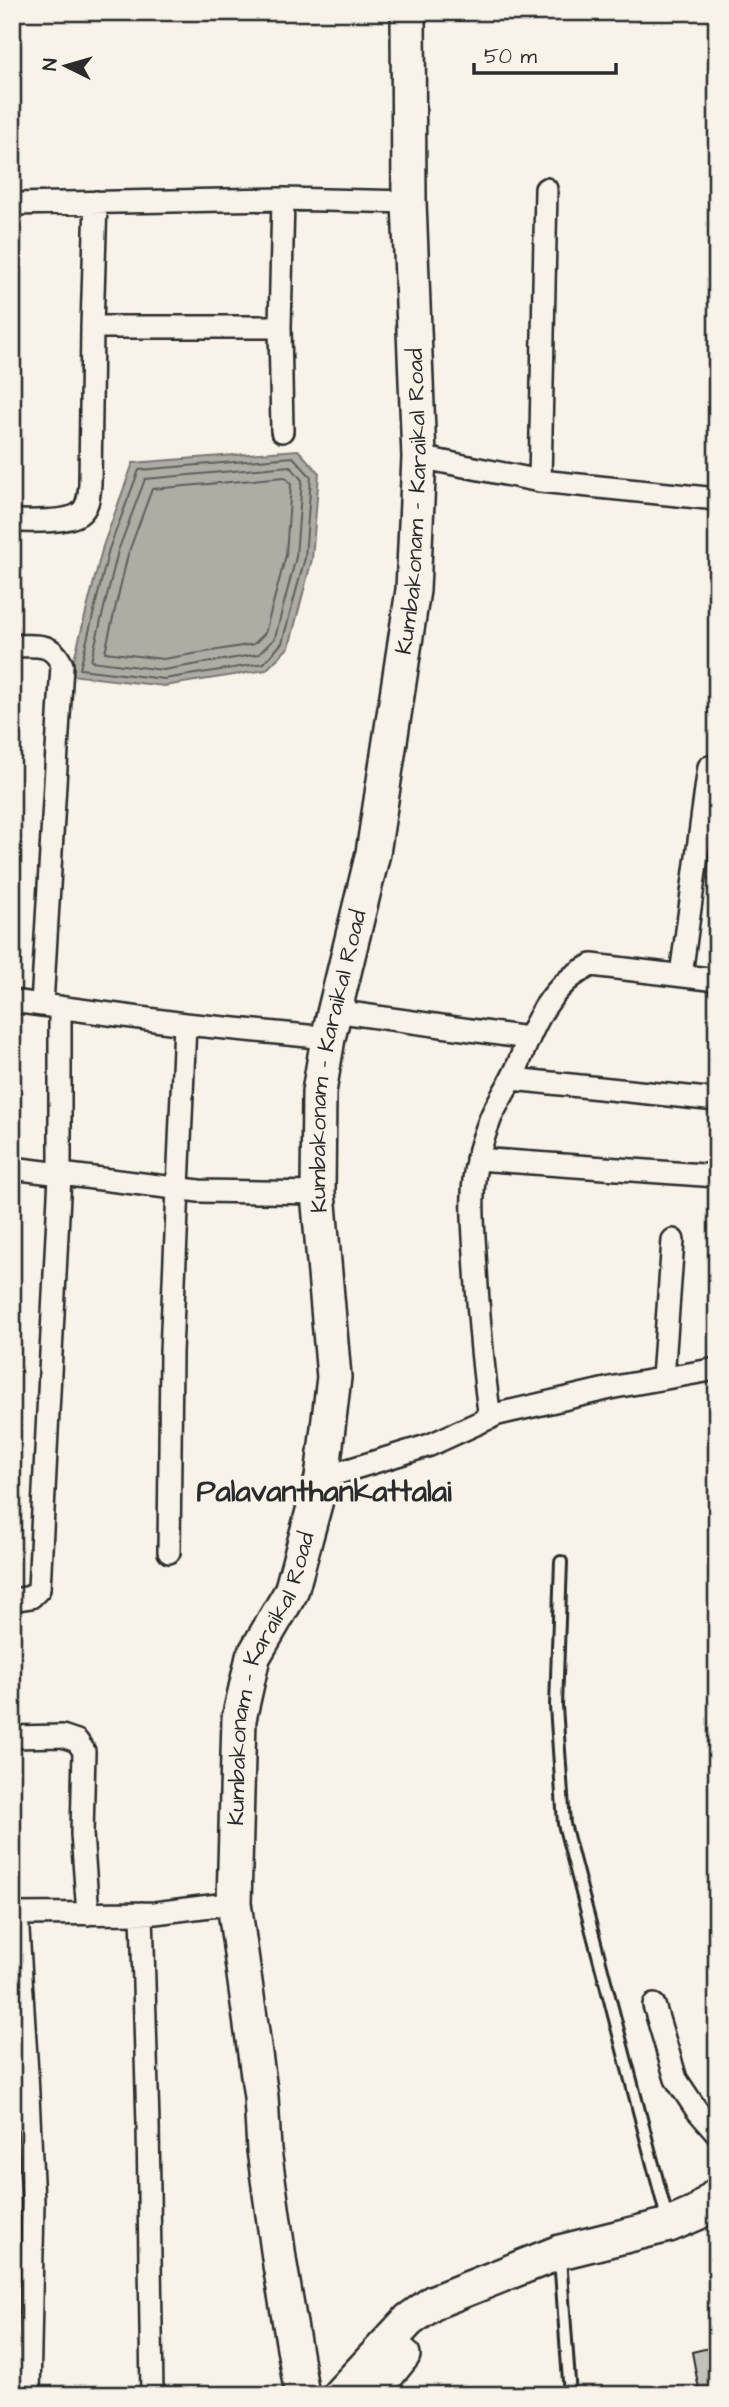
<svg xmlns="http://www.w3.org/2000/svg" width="729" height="2407" font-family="'Architects Daughter',sans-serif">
  <rect width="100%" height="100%" fill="#f7f3e8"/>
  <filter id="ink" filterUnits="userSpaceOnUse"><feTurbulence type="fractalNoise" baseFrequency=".0143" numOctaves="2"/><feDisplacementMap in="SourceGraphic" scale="14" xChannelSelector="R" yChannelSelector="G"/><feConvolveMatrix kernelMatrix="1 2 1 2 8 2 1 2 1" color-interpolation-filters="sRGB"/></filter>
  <g filter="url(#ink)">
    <path fill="#afaca4" stroke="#7a7874" stroke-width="2" d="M298,450L319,473L312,559L289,647L266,670L164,686L70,675L103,546L133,463Z"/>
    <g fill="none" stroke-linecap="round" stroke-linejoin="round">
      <path stroke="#605f5b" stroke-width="2" d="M293,457L311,477L305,558L282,643L264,663L164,679L80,669L109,549L139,470Z
        M290,466L302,480L296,557L275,638L259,654L163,670L91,661L118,551L145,479Z
        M285,477L291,484L286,555L265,633L254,644L163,659L105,652L128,554L152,489Z"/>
    </g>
    <path fill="#c4c1b9" stroke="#2b2b2b" stroke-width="2" d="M717,2346V2395H700L692,2352Z"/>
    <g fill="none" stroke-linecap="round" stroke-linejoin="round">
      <g stroke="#2b2b2b" stroke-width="16">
        <path id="lane" d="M561,1562L556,1706L564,1824L668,2222
          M560,2258L570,2395"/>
      </g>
      <g stroke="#2b2b2b" stroke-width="26">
        <path id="street" d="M12,204L283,199L409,202
          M92,327H280
          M282,431L280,327L283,199
          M419,457L540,481L717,499
          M540,481L546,189
          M12,521C28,521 66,523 79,514C89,507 89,494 90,484L92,327L96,202
          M12,646C35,646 52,641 62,665L42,1005
          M681,975L709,767
          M12,1001L185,1024L328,1038
          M334,1011L528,1038
          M512,1079L717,1100
          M477,1159L717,1176
          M12,1168L199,1191L318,1193
          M663,1378L673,1240
          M490,1418C482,1363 478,1309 475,1253C473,1223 470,1187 478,1157C481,1144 486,1130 491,1117C499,1099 511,1083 518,1065C533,1025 551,983 592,965L717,980
          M322,1478L430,1445L498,1414L615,1387L717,1369
          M169,1552L171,1352L185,1024
          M12,1600L31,1597L39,1589L60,1176V1007
          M12,1737L62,1736L77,1741L84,1751L82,1834L88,1914
          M142,1913L148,2125L152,2395
          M12,1914L155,1913L234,1903
          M17,1914L27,2073L33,2202L29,2395
          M654,2005L676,2079L696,2109L717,2133"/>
      </g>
      <g stroke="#2b2b2b" stroke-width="38">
        <g id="primary">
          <path id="s1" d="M302,2395L280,2265L264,2150L261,2097L234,1903L239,1719L253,1657L291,1592L322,1478L334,1377L318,1193L319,1092L328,1038L373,853L413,590L419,457L409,202L408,12"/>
          <path d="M339,2395L409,2320L434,2302L560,2252L669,2225L697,2213L717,2195"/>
          <path d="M371,2395L403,2355"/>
        </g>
      </g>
      <use href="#lane" stroke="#f7f3e8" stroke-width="10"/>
      <use href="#street" stroke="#f7f3e8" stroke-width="21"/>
      <use href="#primary" stroke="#f7f3e8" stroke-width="33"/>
    </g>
  </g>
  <g text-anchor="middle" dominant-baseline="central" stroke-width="7" stroke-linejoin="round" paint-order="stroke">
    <g font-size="23" fill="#2b2b2b" stroke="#f7f3e8">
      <text stroke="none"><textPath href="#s1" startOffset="1925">Kumbakonam - Karaikal Road</textPath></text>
      <text stroke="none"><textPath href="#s1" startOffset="1358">Kumbakonam - Karaikal Road</textPath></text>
      <text stroke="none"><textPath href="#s1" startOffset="728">Kumbakonam - Karaikal Road</textPath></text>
    </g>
    <g font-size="30" font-weight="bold" fill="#2b2b2b" stroke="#f7f3e8">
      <text x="324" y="1492">Palavanthankattalai</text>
    </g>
  </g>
  <rect width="729" height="2407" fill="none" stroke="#f7f3e8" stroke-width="42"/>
  <rect x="21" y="21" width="687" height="2365" fill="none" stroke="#2b2b2b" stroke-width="2.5" filter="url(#ink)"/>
  <g transform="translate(66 66) rotate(275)" stroke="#f7f3e8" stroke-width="5" paint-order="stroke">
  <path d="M0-5L12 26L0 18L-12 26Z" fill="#2b2b2b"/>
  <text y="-10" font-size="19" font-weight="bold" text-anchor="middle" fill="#2b2b2b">N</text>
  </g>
  <path d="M474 63v10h142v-10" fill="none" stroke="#2b2b2b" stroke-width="3.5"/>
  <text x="484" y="63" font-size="21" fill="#2b2b2b" stroke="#f7f3e8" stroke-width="5" paint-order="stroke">50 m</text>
</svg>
